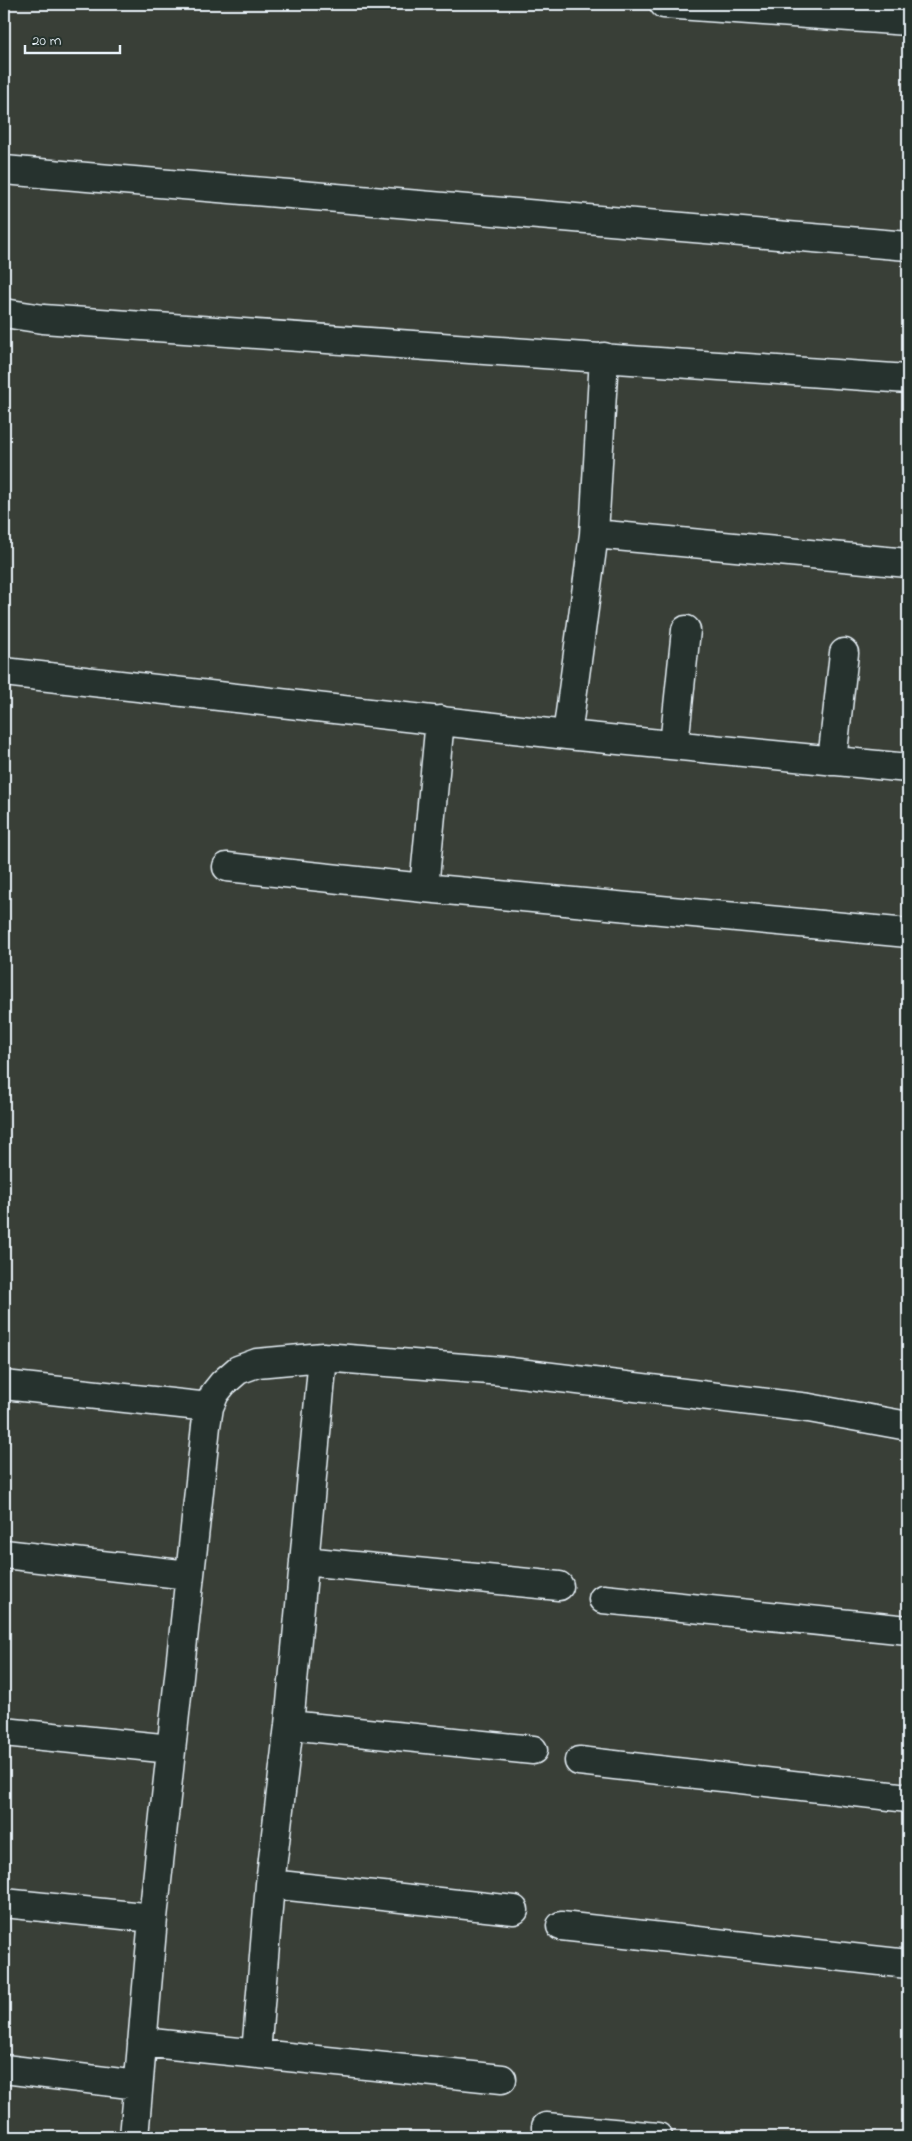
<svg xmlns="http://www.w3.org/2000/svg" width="912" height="2141" font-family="'Indie Flower',sans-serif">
  <rect width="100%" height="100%" fill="#393f37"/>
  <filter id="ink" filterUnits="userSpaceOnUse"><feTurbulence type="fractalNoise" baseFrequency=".02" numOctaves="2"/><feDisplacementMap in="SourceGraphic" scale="10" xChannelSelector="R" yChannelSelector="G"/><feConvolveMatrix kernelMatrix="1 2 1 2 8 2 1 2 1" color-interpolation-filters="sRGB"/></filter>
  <g filter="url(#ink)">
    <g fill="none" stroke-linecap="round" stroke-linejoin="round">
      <g stroke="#e8f1f8" stroke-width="31">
        <path id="street" d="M664,4L908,21
          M4,170L908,246
          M4,313L43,319C331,340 620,359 908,379
          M594,534L908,563
          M4,672L567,735L908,768
          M440,720L424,888L908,933
          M567,735L594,534L604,357
          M674,745L686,630
          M832,761L844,653
          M227,867L424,888
          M4,1385L209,1407
          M4,1554L189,1575
          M304,1561L559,1586
          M603,1599L908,1630
          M289,1725L533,1750
          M4,1732L171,1749
          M579,1761L908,1798
          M270,1884L514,1910
          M4,1903L153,1918
          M561,1926L908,1964
          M142,2042L502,2079
          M256,2053L270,1884L289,1725L323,1357
          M4,2069L138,2085
          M546,2127L658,2137
          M134,2137L153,1918L206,1426L209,1407L215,1393L223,1383L238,1370L257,1363L323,1357L502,1371L809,1408L908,1426"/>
      </g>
      <use href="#street" stroke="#26332d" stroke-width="28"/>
    </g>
  </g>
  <rect width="912" height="2141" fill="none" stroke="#26332d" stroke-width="20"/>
  <rect x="10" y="10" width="892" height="2121" fill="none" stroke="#e8f1f8" stroke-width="2" filter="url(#ink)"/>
  <path d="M25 45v8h95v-8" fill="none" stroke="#e8f1f8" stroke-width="2.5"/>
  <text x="32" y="45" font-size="15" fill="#e8f1f8" stroke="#26332d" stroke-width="4" paint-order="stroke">20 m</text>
</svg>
